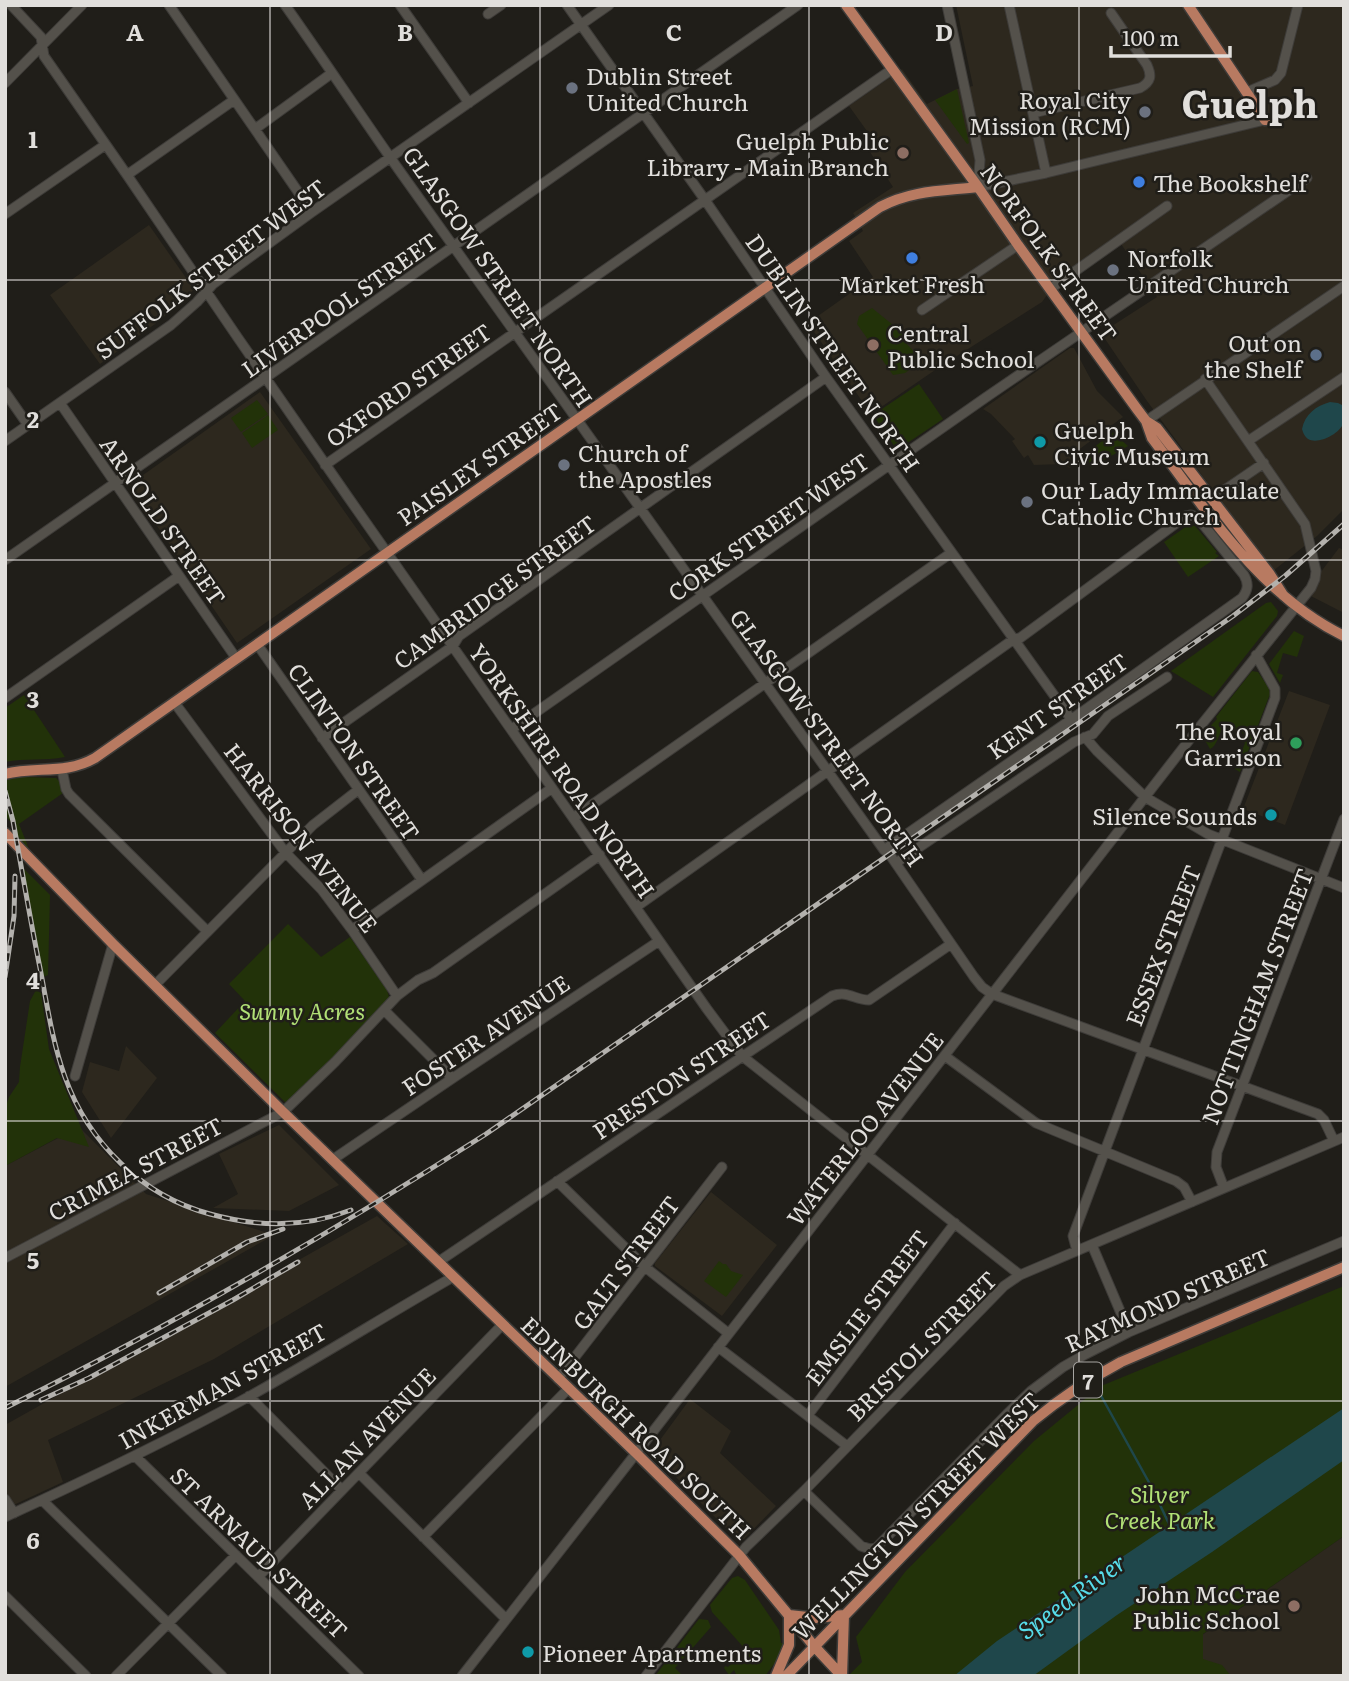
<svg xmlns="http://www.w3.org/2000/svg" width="1349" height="1681" font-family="Literata,serif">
  <rect width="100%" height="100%" fill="#201e19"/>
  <path fill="#2d281e" d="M956,5H1344V509L1317,536L1273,571L1147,401L1101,333L1157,297L1117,238L1060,277L1042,302L938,368L871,414L808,323L873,277L849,241L863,231L853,213L893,187L870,152L877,145L849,106L902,69L927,104L957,89L973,86Z
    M149,225L191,285L193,290L190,295L155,324L100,364L50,295Z
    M1070,348H1074L1097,391L1123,417L1077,451L1076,458L1079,462L1070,468L1062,464L1034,465L1028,455L1024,458L1012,441L1015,439L991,414L983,409Z
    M260,392L371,549L237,643L129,485Z
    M1339,548L1344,550V613L1305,593Z
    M1289,691L1330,705L1285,825L1243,809Z
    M126,1046L157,1078L111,1138L82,1092L90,1062L119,1071Z
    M279,1125L339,1185L289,1211L213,1208L238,1194L219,1154Z
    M79,1127L146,1194L274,1235L5,1387V1166Z
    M711,1192L777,1245L722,1316L655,1266V1263Z
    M377,1216L408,1244L214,1359L48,1440L63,1482L5,1509V1425Z
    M690,1399L731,1431L720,1453L776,1506L744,1539L735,1537L688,1490L652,1451Z
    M1344,1536V1676H1210L1185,1647Z"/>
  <path fill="#223209" d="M957,89L969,143L967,144L935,100Z
    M872,308L903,333L905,342L917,355L915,365L912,368L905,373L893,375L857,324L859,316Z
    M919,384L943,419L897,450L873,415Z
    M257,400L268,414L241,432L231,418Z
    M268,415L278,430L252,448L242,433Z
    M1116,430L1120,439L1128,446L1091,468L1089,462L1083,456Z
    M1190,525L1195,526L1217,552L1215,553L1219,556L1188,577L1164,542L1187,526Z
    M1271,602L1278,611L1277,616L1213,697L1171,671L1266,603Z
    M1294,631L1304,636L1297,657L1283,653L1277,673L1283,675L1280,683L1269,664Z
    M1252,671L1258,672L1269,688L1270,694L1240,772L1235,769L1245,743L1242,741L1245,738L1242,732L1234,729L1231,732L1224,726C1219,733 1217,746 1210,749L1202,735L1217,719L1216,717Z
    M24,695L65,757C45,761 25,758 5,762V708Z
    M23,777L56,778L61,783L63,793L19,824L29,849L16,835L14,825L5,816V780Z
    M23,868L50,895L48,975L43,977Z
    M288,924L321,957L350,937L387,990L389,997L384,1006L293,1098L286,1103L215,1033L245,1001L229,984Z
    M36,990L41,993L49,1049L89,1147L57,1138L7,1165L5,1168V1109L9,1097L19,1082L20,1067L30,1001Z
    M719,1261L723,1264H726L731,1271L743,1275L726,1297L704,1281Z
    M1344,1286V1536L1203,1634V1659L1222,1665L1231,1676H848L862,1662L856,1637L905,1572L1034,1441L1101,1386Z
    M738,1576L745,1580L779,1630L781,1643H784L780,1656L765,1676H737L734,1670L729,1675L724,1668L725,1666L728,1667L746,1650L712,1612L710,1605L732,1578Z
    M699,1619L708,1620L711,1627L675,1668L683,1676H655Z"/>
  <path fill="#1f474b" d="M1330,402L1338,403L1344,406C1344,411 1345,419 1343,424C1339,434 1318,445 1308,439C1304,436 1303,432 1302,429C1305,414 1316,406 1330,402Z
    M1344,1408V1460L1212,1552L1117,1615L1033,1676H954L997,1641Z"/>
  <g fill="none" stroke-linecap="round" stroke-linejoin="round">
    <path stroke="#1f474b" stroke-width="2.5" d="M1099,1392L1151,1486L1171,1528"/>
    <g stroke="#3e3c39" stroke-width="11">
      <path id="minor" d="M11,5L41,37L44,56L127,175L238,338L348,497L707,1009L742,1056L1020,1275
        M169,5L312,212
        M285,5C324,60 361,116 399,170C560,397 721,624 884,850L890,855L974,977L982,987L992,994L1318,1114L1324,1120L1334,1141
        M400,5L469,103
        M567,5L705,200L826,377L1071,719
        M947,5L980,160L978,187L1046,173L1265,120
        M1009,5L1046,173
        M488,14L501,5
        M5,83L82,5
        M1247,92L1275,80L1281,73L1298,5
        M1033,113L1140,88C1151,82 1152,76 1147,65L1111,13
        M255,129L332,73
        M127,175L234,100
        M5,214L105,145
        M1050,289L1167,206
        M922,310L1018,245
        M5,392L28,425
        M60,403L236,658
        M1146,421L1344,286
        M5,441L171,325L197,302L213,284L312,212L609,5
        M1248,441L1344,377
        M325,465L891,70
        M1223,491L1264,463
        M5,560L798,5
        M257,644L422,880
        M5,698L179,576
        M174,702L285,852L322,890L352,930L397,996
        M512,729L985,398L1307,178
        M1085,737L1097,751L1145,797L1208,834L1344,888
        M322,738L453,646L459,636L826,377
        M62,770L66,789L69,794L207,931
        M573,818L951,553
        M896,863L1074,742L1093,734L1108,716L1167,677
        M636,907L1014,639L1020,638L1186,516L1191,515L1197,517L1244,575C1249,584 1248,590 1242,598L1082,712L884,850
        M352,930L552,788
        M155,985L313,825L358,790
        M385,1011L452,1078
        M945,1056L1036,1123L1176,1181L1184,1187L1192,1202
        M75,1076L113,944
        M332,1160L456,1076L659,941
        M557,1181L645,1267L728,1333
        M1224,1188L1216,1167L1217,1152L1344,819
        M1092,1245L1129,1332
        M1077,1251L1073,1236L1275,698V689L1256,655
        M5,1258L283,1112L335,1062L397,996L418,980L433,973L600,855
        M438,1262L832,996C848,990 854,1000 869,1000L951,944
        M718,1347L847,1446
        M558,1379L722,1167
        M249,1396L342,1490
        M808,1415L955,1223
        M135,1456L359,1676
        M359,1473L506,1619
        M804,1491L861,1546L870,1549L876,1548L1007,1414L1031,1391L1063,1367L1084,1355L1129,1332L1344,1241
        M5,1499L14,1513
        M43,1501L222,1676
        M5,1517C88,1479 170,1440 250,1396C318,1358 385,1316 453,1277
        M423,1537L568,1389
        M258,1577L502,1325
        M5,1596L86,1676
        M116,1676L236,1555
        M462,1676L641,1447L1190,739L1311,588L1315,579L1316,571L1305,524L1205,379
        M646,1676L746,1547L804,1491L1004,1286L1020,1275L1344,1137"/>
    </g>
    <g stroke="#3e3c39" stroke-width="13">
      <path id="major" d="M846,5L978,187L1018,245L1137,409L1146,421L1157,428L1269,573L1283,595
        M1188,5L1265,120
        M1146,421L1152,438C1207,511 1260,595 1344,636
        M5,774C37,766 65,775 95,758L880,207C912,190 943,191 978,187
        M5,833L113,944L283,1112L636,1453L739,1555L814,1646L842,1676
        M789,1615L817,1618L844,1615
        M776,1676L789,1645V1615
        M786,1676L1033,1421C1062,1397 1089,1379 1121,1362L1344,1267
        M842,1676L844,1615"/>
    </g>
    <use href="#minor" stroke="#54514b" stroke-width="9"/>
    <use href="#major" stroke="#b87a61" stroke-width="10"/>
    <g stroke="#b3b1ad" stroke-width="5">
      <path id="rail" d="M5,791L13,821C22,870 30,919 40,968C47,1004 52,1041 65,1077C88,1142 142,1196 210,1214C257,1227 305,1228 351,1210
        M5,977L14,916L15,876
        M159,1293L247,1242L283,1229
        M41,1400L89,1378L233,1300L298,1262
        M5,1408C171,1326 331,1233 486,1134L1233,616L1285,576L1344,524"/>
    </g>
    <use href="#rail" stroke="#201e19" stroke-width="2.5" stroke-dasharray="8" stroke-linecap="butt"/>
  </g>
  <path fill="none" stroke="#e1dfdc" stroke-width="2" stroke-opacity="0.55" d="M270,5V1676M540,5V1676M809,5V1676M1079,5V1676M5,280H1344M5,560H1344M5,840H1344M5,1121H1344M5,1401H1344"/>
  <g fill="#6b7280" stroke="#201e19" stroke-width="2.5">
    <circle cx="572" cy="88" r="7"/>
    <circle cx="1145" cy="112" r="7"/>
    <circle cx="1113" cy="270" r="7"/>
    <circle cx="564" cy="465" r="7"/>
    <circle cx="1027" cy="502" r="7"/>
  </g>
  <g fill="#8d6e63" stroke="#201e19" stroke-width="2.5">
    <circle cx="903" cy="153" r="7"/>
    <circle cx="873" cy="345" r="7"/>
    <circle cx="1294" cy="1606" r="7"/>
  </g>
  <g fill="#3f7fe0" stroke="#201e19" stroke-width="2.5">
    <circle cx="1139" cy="182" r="7"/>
    <circle cx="912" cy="258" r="7"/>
  </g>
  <circle fill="#5c6f8a" stroke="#201e19" stroke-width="2.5" cx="1316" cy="355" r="7"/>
  <g fill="#0f9aa8" stroke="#201e19" stroke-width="2.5">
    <circle cx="1040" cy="442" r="7"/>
    <circle cx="1271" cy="815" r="7"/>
    <circle cx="528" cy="1652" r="7"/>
  </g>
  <circle fill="#2e9e5b" stroke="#201e19" stroke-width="2.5" cx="1296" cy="743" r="7"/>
  <g text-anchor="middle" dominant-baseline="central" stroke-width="5" stroke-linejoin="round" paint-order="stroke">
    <rect fill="#201e19" stroke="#a7a5a2" stroke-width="2" x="1074" y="1362.5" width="28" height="35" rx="5"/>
    <g font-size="21" font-weight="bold" fill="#e1dfdc">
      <text x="1088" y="1380">7</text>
    </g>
    <g font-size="23" fill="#e1dfdc" stroke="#201e19" text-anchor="start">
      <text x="586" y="75">Dublin Street<tspan x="586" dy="26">United Church</tspan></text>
      <text x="1131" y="99" text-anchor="end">Royal City<tspan x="1131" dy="26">Mission (RCM)</tspan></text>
      <text x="889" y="140" text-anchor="end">Guelph Public<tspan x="889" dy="26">Library - Main Branch</tspan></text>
      <text x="1153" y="182">The Bookshelf</text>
      <text x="1127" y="257">Norfolk<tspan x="1127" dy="26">United Church</tspan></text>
      <text x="912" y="283" text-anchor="middle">Market Fresh</text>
      <text x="887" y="332">Central<tspan x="887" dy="26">Public School</tspan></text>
      <text x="1302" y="342" text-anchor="end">Out on<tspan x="1302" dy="26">the Shelf</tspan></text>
      <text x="1054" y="429">Guelph<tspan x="1054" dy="26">Civic Museum</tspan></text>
      <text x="578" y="452">Church of<tspan x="578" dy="26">the Apostles</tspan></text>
      <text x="1041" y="489">Our Lady Immaculate<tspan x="1041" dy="26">Catholic Church</tspan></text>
      <text x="1282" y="730" text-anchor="end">The Royal<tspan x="1282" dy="26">Garrison</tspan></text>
      <text x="1257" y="815" text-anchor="end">Silence Sounds</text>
      <text x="1280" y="1593" text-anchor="end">John McCrae<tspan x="1280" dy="26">Public School</tspan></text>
      <text x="542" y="1652">Pioneer Apartments</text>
    </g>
    <g font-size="23" fill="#e1dfdc" stroke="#201e19">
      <text transform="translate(1050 252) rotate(54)">NORFOLK STREET</text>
      <text transform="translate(210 268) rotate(-37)">SUFFOLK STREET WEST</text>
      <text transform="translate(499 276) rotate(55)">GLASGOW STREET NORTH</text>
      <text transform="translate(339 304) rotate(-35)">LIVERPOOL STREET</text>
      <text transform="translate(834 352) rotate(55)">DUBLIN STREET NORTH</text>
      <text transform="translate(408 384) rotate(-35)">OXFORD STREET</text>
      <text transform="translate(479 463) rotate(-35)">PAISLEY STREET</text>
      <text transform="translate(164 520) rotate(55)">ARNOLD STREET</text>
      <text transform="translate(768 526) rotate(-35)">CORK STREET WEST</text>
      <text transform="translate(494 591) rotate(-36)">CAMBRIDGE STREET</text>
      <text transform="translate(1057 705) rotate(-35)">KENT STREET</text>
      <text transform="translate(828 737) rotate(54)">GLASGOW STREET NORTH</text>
      <text transform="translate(355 751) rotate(55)">CLINTON STREET</text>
      <text transform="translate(563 770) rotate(55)">YORKSHIRE ROAD NORTH</text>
      <text transform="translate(302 837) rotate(52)">HARRISON AVENUE</text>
      <text transform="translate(1162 945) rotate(-69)">ESSEX STREET</text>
      <text transform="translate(1256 996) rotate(-69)">NOTTINGHAM STREET</text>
      <text transform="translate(485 1034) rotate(-34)">FOSTER AVENUE</text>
      <text transform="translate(681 1074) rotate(-34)">PRESTON STREET</text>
      <text transform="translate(864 1128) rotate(-52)">WATERLOO AVENUE</text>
      <text transform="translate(135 1168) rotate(-28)">CRIMEA STREET</text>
      <text transform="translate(625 1262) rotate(-53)">GALT STREET</text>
      <text transform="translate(1167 1299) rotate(-24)">RAYMOND STREET</text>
      <text transform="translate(866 1307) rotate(-53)">EMSLIE STREET</text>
      <text transform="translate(921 1345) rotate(-45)">BRISTOL STREET</text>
      <text transform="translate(222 1385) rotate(-29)">INKERMAN STREET</text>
      <text transform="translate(637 1427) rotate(44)">EDINBURGH ROAD SOUTH</text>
      <text transform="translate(366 1437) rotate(-46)">ALLAN AVENUE</text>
      <text transform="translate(915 1515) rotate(-45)">WELLINGTON STREET WEST</text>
      <text transform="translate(260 1552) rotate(44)">ST ARNAUD STREET</text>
    </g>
    <g font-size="23" font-style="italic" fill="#b1e076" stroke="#201e19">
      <text x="302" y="1010">Sunny Acres</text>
      <text x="1160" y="1493">Silver<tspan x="1160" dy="26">Creek Park</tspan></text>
    </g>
    <g font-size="24" font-style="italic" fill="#56dae8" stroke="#201e19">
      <text transform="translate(1071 1595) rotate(-36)">Speed River</text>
    </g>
    <g font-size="37" font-weight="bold" fill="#e1dfdc" stroke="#201e19">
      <text x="1250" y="101">Guelph</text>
    </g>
  </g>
  <g font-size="23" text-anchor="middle" font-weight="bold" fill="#e1dfdc" stroke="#201e19" stroke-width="5" stroke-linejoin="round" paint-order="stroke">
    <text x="135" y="41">A</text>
    <text x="405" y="41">B</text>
    <text x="674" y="41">C</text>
    <text x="944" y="41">D</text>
    <text x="33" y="148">1</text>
    <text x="33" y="428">2</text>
    <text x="33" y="708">3</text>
    <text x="33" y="989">4</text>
    <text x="33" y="1269">5</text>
    <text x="33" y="1549">6</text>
  </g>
  <rect width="1349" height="1681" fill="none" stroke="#e1dfdc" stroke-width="14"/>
  <path d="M1111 46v10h119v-10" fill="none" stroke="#e1dfdc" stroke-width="3.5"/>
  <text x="1122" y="46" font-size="21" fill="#e1dfdc" stroke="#201e19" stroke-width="5" paint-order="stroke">100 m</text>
</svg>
